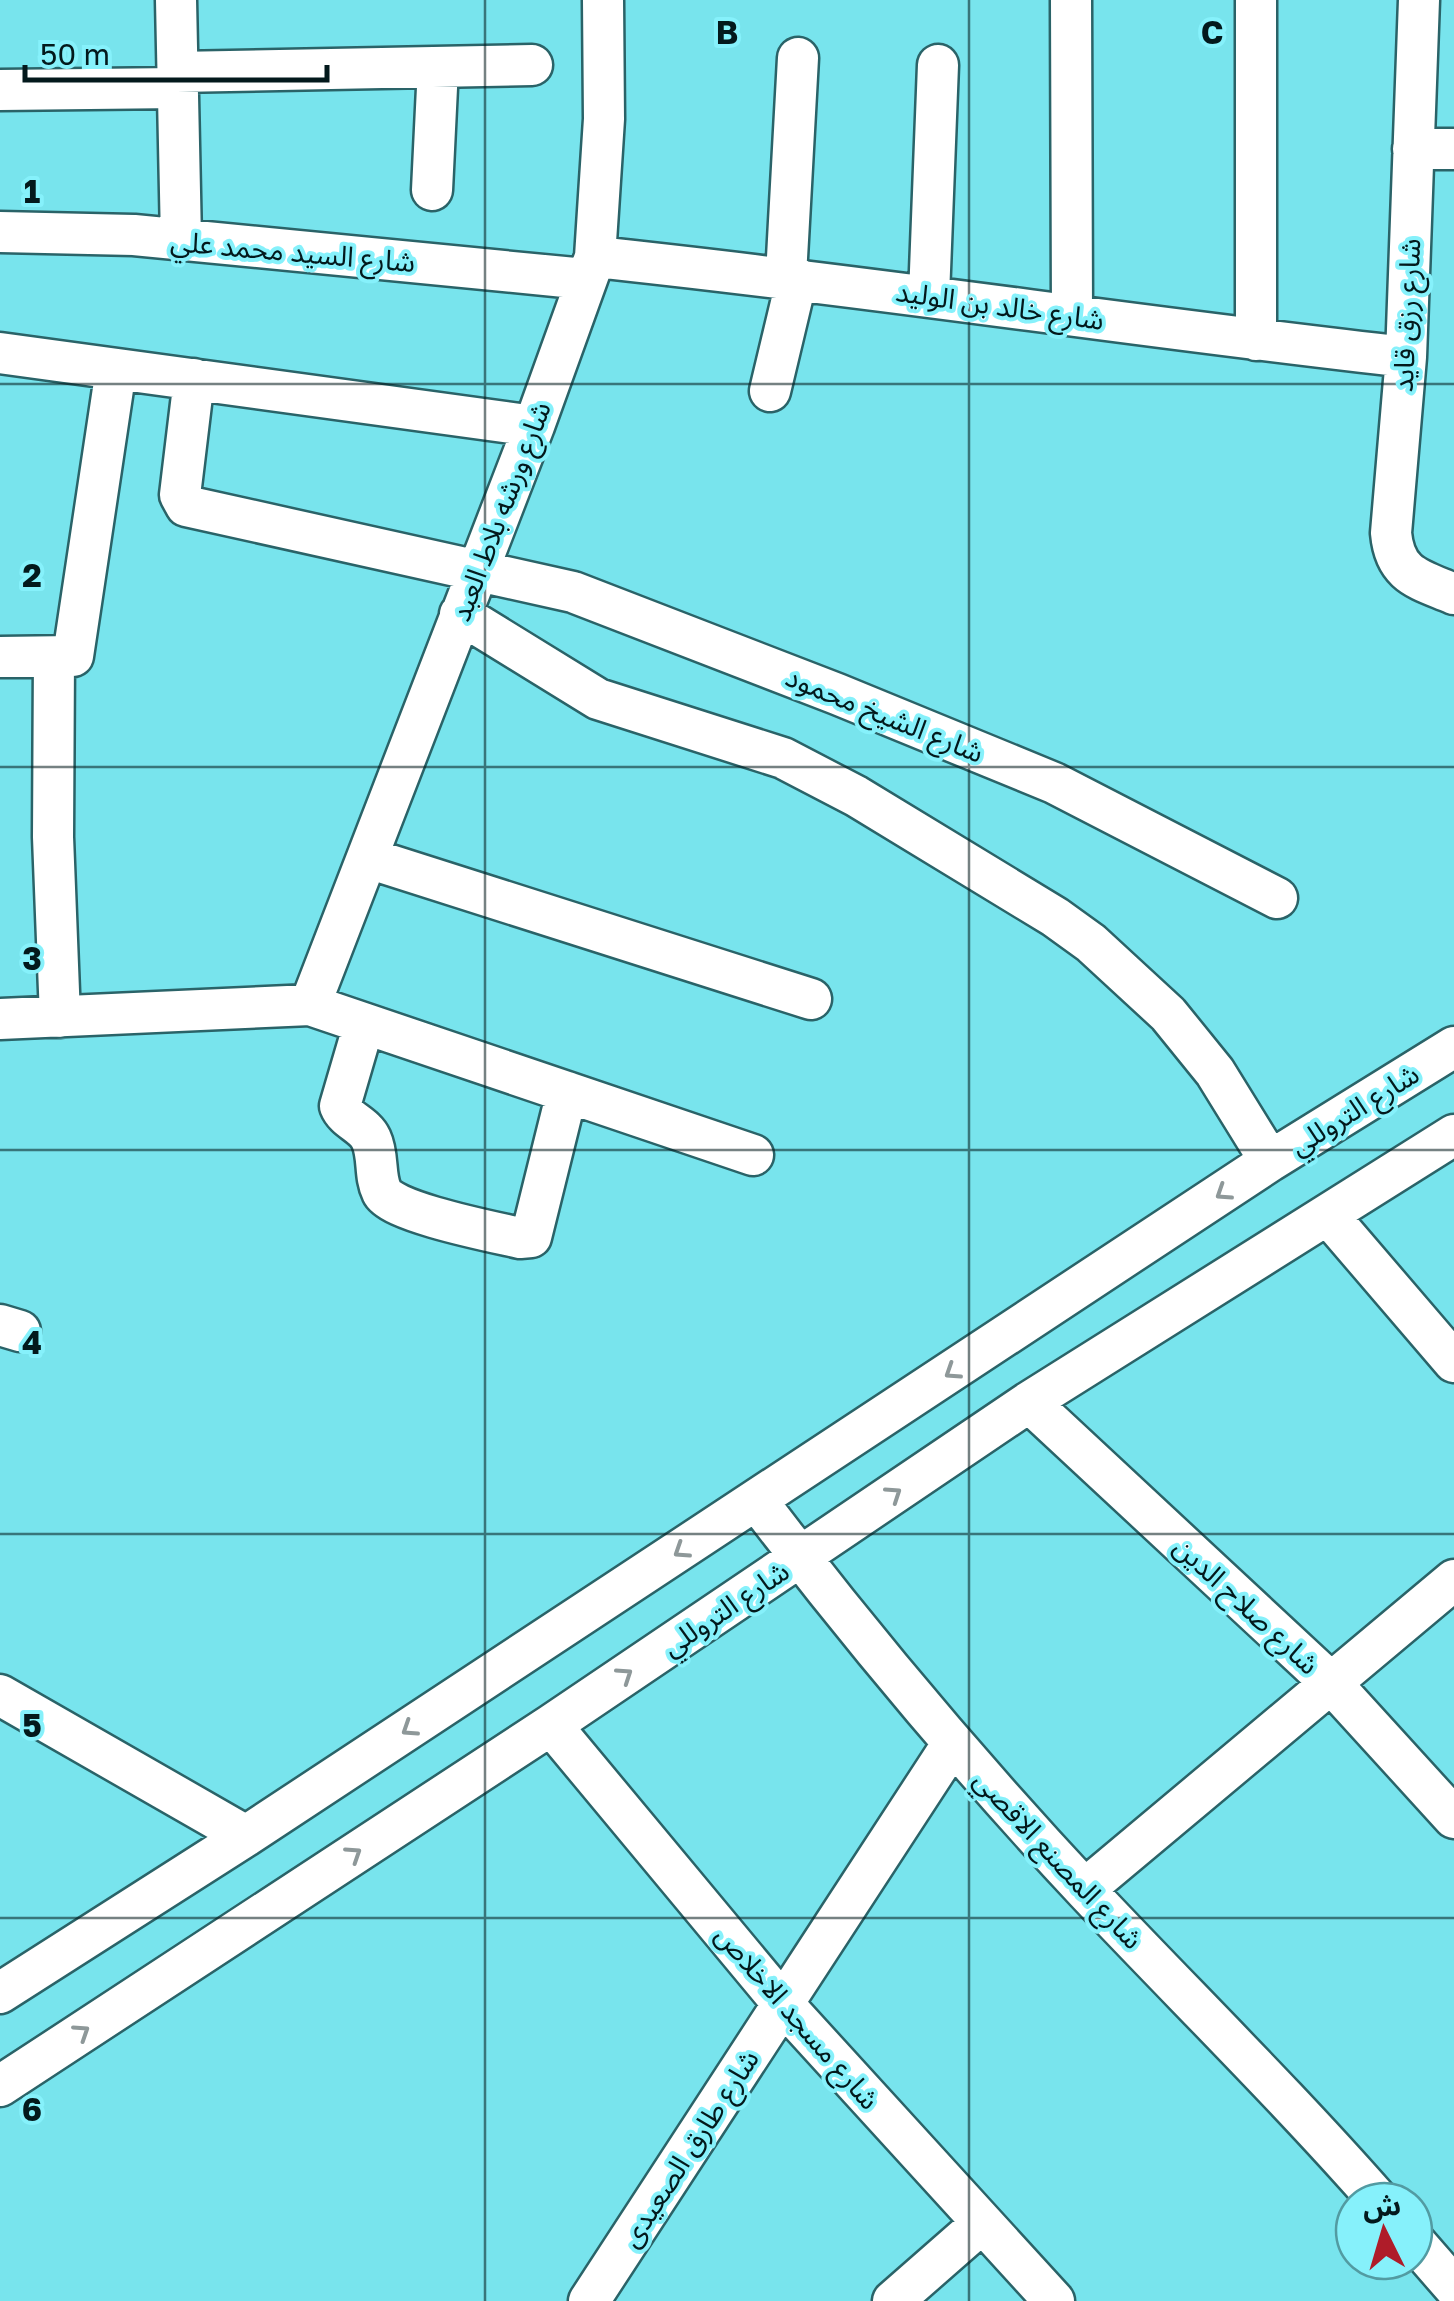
<svg xmlns="http://www.w3.org/2000/svg" width="1454" height="2301" font-family="'Golos Text','Noto Sans Arabic',sans-serif">
  <rect width="100%" height="100%" fill="#78e4ed"/>
  <g fill="none" stroke-linecap="round" stroke-linejoin="round">
    <g stroke="#2a6368" stroke-width="45">
      <path id="minor" d="M176,0L181,240
        M1071,0L1072,315
        M1256,0V340
        M1419,0L1406,357L1391,533C1395,576 1419,579 1454,594
        M177,72L532,65
        M0,90L178,88
        M1413,149H1454
        M432,190L438,67
        M0,232L134,235L585,279
        M595,257C866,285 1135,327 1406,357
        M786,276L798,58
        M929,296L938,65
        M0,353L534,426
        M194,379L180,495L186,506L573,592L837,694L1054,783L1277,898
        M770,391L797,278
        M460,614L598,699L783,758L856,796L1055,917L1091,943L1168,1014L1215,1072L1270,1161
        M0,657L73,656L116,369
        M54,657L53,837L60,1017
        M368,858L811,999
        M310,1005L534,426L595,257L604,119L603,0
        M0,1019L310,1005L753,1155
        M364,1024L340,1106C346,1121 364,1124 371,1139C379,1156 374,1176 382,1192C391,1212 494,1232 520,1238L531,1237L567,1092
        M1328,1215L1454,1362
        M0,1325L20,1331
        M1029,1402L1331,1683L1454,1818
        M757,1501C860,1636 970,1767 1086,1891C1183,1994 1285,2094 1379,2201
        M0,1695L246,1836
        M551,1725L783,2004L1054,2301
        M1085,1889L1454,1580
        M0,1993L246,1836L1270,1161L1454,1047
        M0,2086L551,1725L1029,1402L1454,1135
        M1414,2241L1454,2287
        M589,2301L953,1743
        M893,2301L982,2223"/>
    </g>
    <use href="#minor" stroke="#fff" stroke-width="40"/>
  </g>
  <defs><path id="oneway-chevron" d="M-2-3.5L2.5 0L-2 3.5" fill="none" stroke-width="1.6" stroke-linecap="round" stroke-linejoin="round" transform="scale(2.5)"/></defs>
  <g stroke="#8e9899">
    <use href="#oneway-chevron" transform="translate(1223 1193) rotate(147)"/>
    <use href="#oneway-chevron" transform="translate(952 1372) rotate(147)"/>
    <use href="#oneway-chevron" transform="translate(894 1494) rotate(-34)"/>
    <use href="#oneway-chevron" transform="translate(681 1551) rotate(147)"/>
    <use href="#oneway-chevron" transform="translate(625 1675) rotate(-34)"/>
    <use href="#oneway-chevron" transform="translate(409 1729) rotate(147)"/>
    <use href="#oneway-chevron" transform="translate(354 1854) rotate(-33)"/>
    <use href="#oneway-chevron" transform="translate(82 2032) rotate(-33)"/>
  </g>
  <path fill="none" stroke="#03191c" stroke-width="2.5" stroke-opacity="0.55" d="M485,0V2301M969,0V2301M0,384H1454M0,767H1454M0,1150H1454M0,1534H1454M0,1918H1454"/>
  <g text-anchor="middle" dominant-baseline="central" stroke-width="8" stroke-linejoin="round" paint-order="stroke">
    <g font-size="28" fill="#03191c" stroke="#86f1fb">
      <text transform="translate(293 251) rotate(5)">شارع السيد محمد علي</text>
      <text transform="translate(1000 305) rotate(8)">شارع خالد بن الوليد</text>
      <text transform="translate(1406 315) rotate(-87)">شارع رزق قايد</text>
      <text transform="translate(500 511) rotate(-69)">شارع ورشه بلاط العبد</text>
      <text transform="translate(885 714) rotate(22)">شارع الشيخ محمود</text>
      <text transform="translate(1354 1109) rotate(-32)">شارع التروللي</text>
      <text transform="translate(1247 1605) rotate(43)">شارع صلاح الدين</text>
      <text transform="translate(725 1608) rotate(-34)">شارع التروللي</text>
      <text transform="translate(1059 1859) rotate(47)">شارع المصنع الاقصي</text>
      <text transform="translate(798 2017) rotate(49)">شارع مسجد الاخلاص</text>
      <text transform="translate(689 2148) rotate(-57)">شارع طارق الصعيدى</text>
    </g>
  </g>
  <g font-size="32" text-anchor="middle" font-weight="bold" fill="#03191c" stroke="#86f1fb" stroke-width="8" stroke-linejoin="round" paint-order="stroke">
    <text x="727" y="44">B</text>
    <text x="1212" y="44">C</text>
    <text x="32" y="203">1</text>
    <text x="32" y="587">2</text>
    <text x="32" y="970">3</text>
    <text x="32" y="1354">4</text>
    <text x="32" y="1737">5</text>
    <text x="32" y="2121">6</text>
  </g>
  <g transform="translate(1384 2231) rotate(355)"><circle r="48" fill="#86f1fb" stroke="#529ba2" stroke-width="2.5"/>
  <path d="M0-8L18 38L0 25L-18 38Z" fill="#af1c29"/>
  <text y="-15" font-size="28" font-weight="bold" text-anchor="middle" fill="#03191c">ش</text>
  </g>
  <path d="M25 65v15h302v-15" fill="none" stroke="#03191c" stroke-width="5"/>
  <text x="40" y="65" font-size="30" fill="#03191c" stroke="#86f1fb" stroke-width="8" paint-order="stroke">50 m</text>
</svg>
